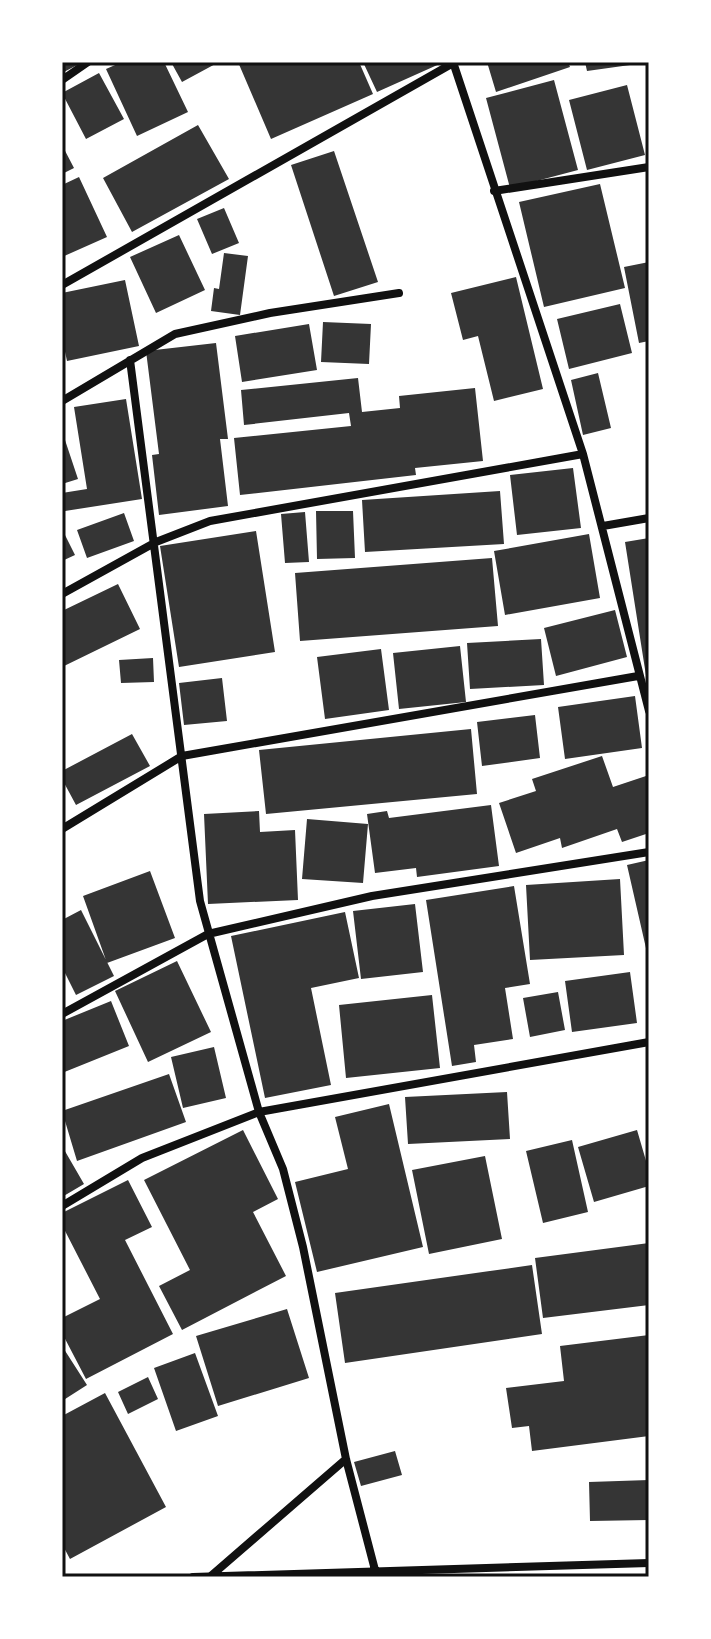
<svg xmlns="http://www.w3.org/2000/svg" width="711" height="1639" font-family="'Fira Sans Condensed',sans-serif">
  <rect width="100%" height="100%" fill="#fff"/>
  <path fill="#353535" d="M62,62H83L62,73Z
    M122,62H164L188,112L137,136L106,69Z
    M171,62H219L182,82Z
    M238,62H359L373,94L271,139Z
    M363,62H444L377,92Z
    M487,62H568L570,67L496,92Z
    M585,62H630V65L587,71Z
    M99,73L124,119L86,139L62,93Z
    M554,80L578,170L510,188L486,98Z
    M627,85L645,155L587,170L569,100Z
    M198,125L229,179L132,232L103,178Z
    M62,145L74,168L62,174Z
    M334,151L378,282L334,296L291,165Z
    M79,177L107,237L62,257V185Z
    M600,184L625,288L544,307L519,202Z
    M224,208L239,243L212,254L197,219Z
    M179,235L205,290L156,313L130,257Z
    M224,253L248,256L240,315L211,311L214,288L219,289Z
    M649,262V341L639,343L624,267Z
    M516,277L543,389L494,401L478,336L463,340L451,293Z
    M125,280L139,346L67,361L62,338V293Z
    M620,304L632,353L569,369L557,319Z
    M323,322L371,324L369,364L321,362Z
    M309,324L317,370L242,382L235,336Z
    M216,343L228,439H220L228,506L159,515L152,455L159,454L146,351Z
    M598,373L611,428L583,435L571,380Z
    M358,378L362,412L400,408L399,396L475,388L483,461L415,468L416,475L240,495L234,438L351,426L349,413L244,425L241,390Z
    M126,399L142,499L65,511L62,493L87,489L74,407Z
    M62,431L78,479L62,484Z
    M573,468L581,528L517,535L510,475Z
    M500,491L504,544L365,552L362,500Z
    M316,511H353L355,558L317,559Z
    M305,512L309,562L285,563L281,514Z
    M124,513L134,541L87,558L77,530Z
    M62,529L75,555L62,561Z
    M256,531L275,652L179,667L160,546Z
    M589,534L600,598L505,615L494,551Z
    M649,538V681L647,682L625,542Z
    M492,558L498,626L300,641L295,573Z
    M118,584L140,629L62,667V611Z
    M615,610L627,657L556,676L544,628Z
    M541,639L544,685L470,689L467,643Z
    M460,646L466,702L399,709L393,653Z
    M381,649L389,710L325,719L317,657Z
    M153,658L154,682L121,683L119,660Z
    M222,678L227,721L184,725L179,683Z
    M635,696L642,748L565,759L558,707Z
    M535,715L540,758L482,766L477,722Z
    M471,729L477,794L266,814L259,750Z
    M132,734L150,766L76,805L62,779V771Z
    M602,756L613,787L649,775V833L622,842L617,829L562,848L560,838L516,853L499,803L536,791L532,779Z
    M491,805L499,866L417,877L416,868L375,873L367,814L387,811L389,818Z
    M259,811L260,832L295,830L298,900L208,904L204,814Z
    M307,819L368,824L363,883L302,879Z
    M649,860V957H648L627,865Z
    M150,871L175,938L107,963L83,896Z
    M620,879L624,955L530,960L526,885Z
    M514,886L530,984L505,988L513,1039L474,1045L476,1062L452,1066L426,900Z
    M415,904L423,972L361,979L353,911Z
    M81,910L114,976L76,995L62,967V920Z
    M345,912L359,978L311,988L331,1085L265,1098L231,936Z
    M177,961L211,1032L148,1062L115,991Z
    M630,972L637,1023L572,1032L565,981Z
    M558,992L565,1030L530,1037L523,998Z
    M432,995L440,1068L346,1078L339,1005Z
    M111,1001L129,1046L62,1073V1021Z
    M214,1047L226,1098L183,1108L171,1057Z
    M169,1074L186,1122L77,1161L62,1111Z
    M507,1092L510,1139L408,1144L405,1097Z
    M389,1104L423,1247L317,1272L295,1182L348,1169L335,1117Z
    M243,1130L278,1199L253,1212L286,1276L182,1330L159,1286L190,1270L144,1180Z
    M637,1130L649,1171V1186L594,1202L578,1147Z
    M572,1140L588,1212L543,1223L526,1151Z
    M62,1146L84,1184L62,1197Z
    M485,1156L502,1239L429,1254L412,1170Z
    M128,1180L152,1227L125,1240L173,1334L86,1379L62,1333V1318L100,1299L62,1225V1213Z
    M649,1243V1305L543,1318L535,1258Z
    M532,1265L542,1334L345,1363L335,1293Z
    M287,1309L309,1378L218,1406L196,1336Z
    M649,1335V1436L532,1451L529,1426L512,1428L506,1388L564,1381L560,1346Z
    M62,1346L87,1385L62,1401Z
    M195,1353L218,1416L176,1431L154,1368Z
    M148,1377L158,1399L128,1414L118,1392Z
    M105,1393L166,1507L70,1559L62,1544V1416Z
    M395,1451L402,1475L361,1486L354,1462Z
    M649,1480V1520L590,1521L589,1482Z"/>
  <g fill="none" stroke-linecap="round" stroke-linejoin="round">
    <path stroke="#111" stroke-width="8" d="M453,62L583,454L649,711
      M62,80L88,62
      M494,191L649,167
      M62,285L455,62
      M130,360L200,901L259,1112L283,1169L303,1247L346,1459L375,1570
      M62,401L175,334L270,313L399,293
      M603,526L649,518
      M62,594L156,542L210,521L583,454
      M62,829L182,756L638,676
      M62,1014L208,934L372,896L649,852
      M62,1206L142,1158L259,1112L649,1042
      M212,1575L346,1459
      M193,1577L649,1563"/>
  </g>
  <rect width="711" height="1639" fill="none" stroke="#ffffff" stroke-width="128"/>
  <rect x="64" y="64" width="583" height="1511" fill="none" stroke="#111" stroke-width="3"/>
</svg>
